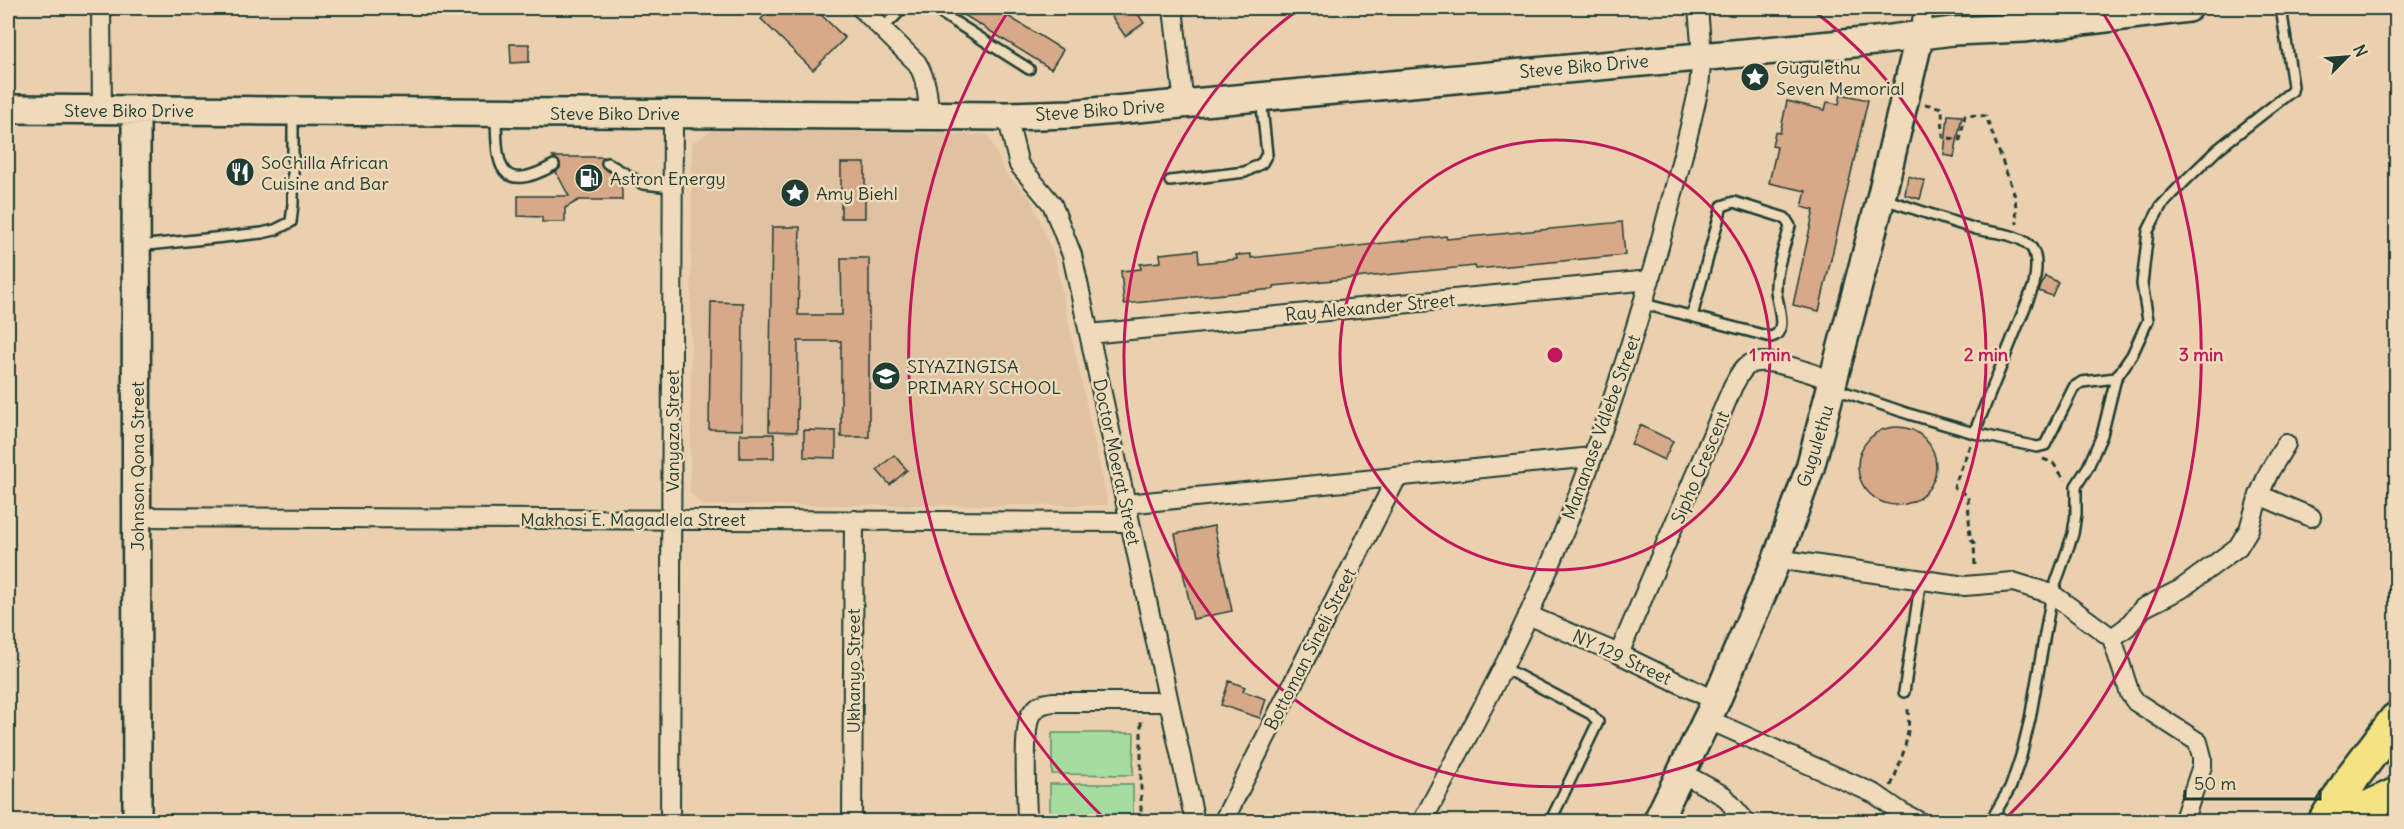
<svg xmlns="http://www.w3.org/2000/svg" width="2404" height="829" font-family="Delius,sans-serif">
  <rect width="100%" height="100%" fill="#ead0af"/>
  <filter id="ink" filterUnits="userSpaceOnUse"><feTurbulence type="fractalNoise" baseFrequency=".0167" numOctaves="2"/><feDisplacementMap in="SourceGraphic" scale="12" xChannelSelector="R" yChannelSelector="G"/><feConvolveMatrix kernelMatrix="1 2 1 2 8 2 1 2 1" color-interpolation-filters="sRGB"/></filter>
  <g filter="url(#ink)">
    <path fill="#e0c1a2" d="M715,129L988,135L1006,174L1030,197L1055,259L1108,505H702L690,493L692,143Z"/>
    <path fill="#a5dca0" stroke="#628c6a" stroke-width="1.5" d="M1052,733H1134L1133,775L1052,774Z
      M1050,784H1133V821H1050Z"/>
    <path fill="#d7a989" stroke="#1f3d34" stroke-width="1.5" d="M772,8H814L845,38L813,70L761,19Z
      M953,8H995L1063,50L1051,69Z
      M1106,8H1134L1144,23L1125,36Z
      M510,44H529V62L511,63Z
      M1841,94L1868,100L1819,311L1793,305L1814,210L1802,207L1806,191L1769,183L1777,147L1772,146L1775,132L1780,133L1787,101L1825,110L1827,102L1839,104Z
      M1948,115L1962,116L1954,157L1944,155Z
      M553,157H603L601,166L613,174L622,190V200H579L565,208V222H542V217L518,216V196H569L556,172L560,168V163Z
      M841,163H865V218H841Z
      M1908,176L1925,181L1920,199L1905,195Z
      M1622,222L1625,255L1476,269L1475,266L1274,286V289L1124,304L1121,271L1141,269L1140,264L1161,262L1160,254L1198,250L1199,263L1237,259L1236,255L1251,254V258L1446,236L1447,239Z
      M772,227H800L798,315H842L841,258H869V437H841V341H798L797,432L769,431Z
      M2045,276L2058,282L2052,296L2039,291Z
      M711,302L743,303L742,430L709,429Z
      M1640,425L1673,441L1664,460L1631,444Z
      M1858 466a39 39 0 1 1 78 0a39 39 0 1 1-78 0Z
      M804,430L836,431V458L804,457Z
      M740,434H774V458H740Z
      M894,455L907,470L890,485L877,470Z
      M1214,526L1232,611L1193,619L1175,534Z
      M1229,681L1245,687L1243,691L1266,699L1260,718L1221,705Z"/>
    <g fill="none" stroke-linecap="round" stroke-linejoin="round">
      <g stroke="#1f3d34" stroke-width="14">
        <path id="lane" d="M933,8L1029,69
          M882,29L903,8
          M496,116C497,162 496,197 554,165
          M607,163L643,184L672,187
          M1170,181L1245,172L1262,163L1267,154L1261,98
          M138,246L262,233L275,230L291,222L293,204V113
          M1644,304L1771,337C1789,333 1777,303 1776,291C1775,270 1785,246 1790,226L1785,218L1734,202L1722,206L1692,316
          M1833,388L1909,414L1974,433L2034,285C2036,272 2039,254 2029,245C2015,233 1993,233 1976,229C1945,220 1914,208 1883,199
          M1974,433L2037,447L2045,445L2074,387L2082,382L2116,378L2132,355L2148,320L2142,284L2148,231L2155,217L2161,206L2186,180L2218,149L2292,91L2293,86L2281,8
          M1502,667L1591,714L1598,722L1550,822
          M1904,692L1921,579
          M1990,822L2011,786L2021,756L2030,719L2052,594L2073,534L2076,514V486L2088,467L2102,435L2116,378"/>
      </g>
      <g stroke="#1f3d34" stroke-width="22">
        <path id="street" d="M101,8L102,110
          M861,8L917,63C927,80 928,96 929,115
          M1173,8L1184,105
          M1920,34L1924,8
          M1007,116L1019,165L1052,204L1072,255L1195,822
          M1089,334L1650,280
          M2259,495L2311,517
          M1126,504L1592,457
          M137,517L1130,522
          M1777,559L1965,586L2013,582L2052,594L2112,638L2130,694L2136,702L2198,742L2202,757V766L2183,822
          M1528,615L1619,654L1716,701
          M2112,638L2127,627L2143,608L2181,589L2238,547L2249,529L2259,495L2269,472L2286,444
          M1619,654L1733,386C1737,379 1741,370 1747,366C1763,353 1815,375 1834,381
          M1707,719L1875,794L1901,812L1920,822
          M1682,773L1724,796L1746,822
          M670,822L673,113
          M852,822L854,520
          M1027,822C1027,800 1022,730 1031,714C1037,705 1044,703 1054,702H1169
          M1223,822L1397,477
          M1422,822C1458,753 1496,686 1528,616C1588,483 1635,342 1671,201C1681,163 1691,125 1699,87L1702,55L1698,8"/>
      </g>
      <g stroke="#1f3d34" stroke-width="32">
        <path id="secondary" d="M8,109L1007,116L1071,114L1875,41L1953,31L2024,28L2188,8
          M136,110L137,822
          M1657,822L1716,701L1777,559L1810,468L1881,198L1920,34"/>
      </g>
      <g stroke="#1f3d34" stroke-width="38">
        <path id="highway" d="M2325,822L2354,775L2396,720
          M2355,822L2370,807L2396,795"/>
      </g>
      <path stroke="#1f3d34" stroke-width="3" stroke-dasharray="6 4.5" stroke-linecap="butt" d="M1925,104L1942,108L1943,137L1960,140L1965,115L1986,116L2015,196L2017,224
        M1970,445L1954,487L1968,496L1970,538L1974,543L1975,568
        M2043,459L2053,463L2065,480
        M1891,786C1901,761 1913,732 1907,705
        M1141,822V718
        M1868,822L1870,812"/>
      <use href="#lane" stroke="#efdab9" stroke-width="9"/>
      <use href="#street" stroke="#efdab9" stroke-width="18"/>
      <use href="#secondary" stroke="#efdab9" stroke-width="27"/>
      <use href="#highway" stroke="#f4e382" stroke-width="33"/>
    </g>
  </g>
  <g fill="none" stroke="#c2185b" stroke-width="3">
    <circle cx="1555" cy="355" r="215"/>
    <path d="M1811 9A431 431 0 1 1 1299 9"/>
    <path d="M1106 820A646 646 0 0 1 1010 8M2100 8A646 646 0 0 1 2004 820"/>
  </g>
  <defs>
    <g id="sight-disc" transform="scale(1.5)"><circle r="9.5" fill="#1f3d34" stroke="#efdab9"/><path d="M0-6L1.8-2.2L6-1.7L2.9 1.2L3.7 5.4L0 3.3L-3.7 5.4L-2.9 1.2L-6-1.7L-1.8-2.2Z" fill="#fff"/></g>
    <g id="restaurant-disc" transform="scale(1.5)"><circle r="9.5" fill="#1f3d34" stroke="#efdab9"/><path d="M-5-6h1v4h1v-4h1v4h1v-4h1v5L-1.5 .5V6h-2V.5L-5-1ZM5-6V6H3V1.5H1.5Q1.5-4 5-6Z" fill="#fff"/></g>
    <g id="fuel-disc" transform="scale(1.5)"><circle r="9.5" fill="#1f3d34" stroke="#efdab9"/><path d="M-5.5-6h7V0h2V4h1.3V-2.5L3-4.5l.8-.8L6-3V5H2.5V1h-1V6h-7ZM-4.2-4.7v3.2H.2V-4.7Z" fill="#fff"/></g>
    <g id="school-disc" transform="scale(1.5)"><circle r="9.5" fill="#1f3d34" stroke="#efdab9"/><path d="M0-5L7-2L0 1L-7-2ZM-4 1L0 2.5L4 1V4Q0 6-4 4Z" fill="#fff"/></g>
  </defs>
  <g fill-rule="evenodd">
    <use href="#sight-disc" x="1755" y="77"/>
    <use href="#restaurant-disc" x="240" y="172"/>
    <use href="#fuel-disc" x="589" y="178"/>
    <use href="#sight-disc" x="795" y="193"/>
    <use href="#school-disc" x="886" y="376"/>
  </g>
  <g text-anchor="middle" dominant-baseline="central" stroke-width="5" stroke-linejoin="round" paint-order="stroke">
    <g font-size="18" fill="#1f3d34" stroke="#efdab9">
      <text transform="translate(1584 66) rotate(-5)">Steve Biko Drive</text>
      <text x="129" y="110">Steve Biko Drive</text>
      <text transform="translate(1100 110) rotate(-4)">Steve Biko Drive</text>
      <text x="615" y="113">Steve Biko Drive</text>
      <text transform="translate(1370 307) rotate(-5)">Ray Alexander Street</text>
      <text transform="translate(1601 427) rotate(-70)">Mananase Vdlebe Street</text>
      <text transform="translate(672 431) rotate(-90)">Vanyaza Street</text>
      <text transform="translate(1815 446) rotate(-73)">Gugulethu</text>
      <text transform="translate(1117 462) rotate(78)">Doctor Moerat Street</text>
      <text transform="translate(137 466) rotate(-90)">Johnson Qona Street</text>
      <text transform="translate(1700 467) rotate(-67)">Sipho Crescent</text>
      <text x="633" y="519">Makhosi E. Magadlela Street</text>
      <text transform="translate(1310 649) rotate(-63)">Bottoman Sineli Street</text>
      <text transform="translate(1622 657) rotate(25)">NY 129 Street</text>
      <text transform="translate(853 671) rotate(-90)">Ukhanyo Street</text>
    </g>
    <g font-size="18" fill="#1f3d34" stroke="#efdab9" text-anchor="start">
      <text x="1776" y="67">Gugulethu<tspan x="1776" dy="21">Seven Memorial</tspan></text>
      <text x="261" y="162">SoChilla African<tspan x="261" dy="21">Cuisine and Bar</tspan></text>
      <text x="610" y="178">Astron Energy</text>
      <text x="816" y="193">Amy Biehl</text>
      <text x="907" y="366">SIYAZINGISA<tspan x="907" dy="21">PRIMARY SCHOOL</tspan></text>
    </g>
  </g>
  <circle cx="1555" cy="355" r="9" fill="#c2185b" stroke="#efdab9" stroke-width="3"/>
  <g font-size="18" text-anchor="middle" font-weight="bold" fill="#c2185b" stroke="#efdab9" stroke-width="5" stroke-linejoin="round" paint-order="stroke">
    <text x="1770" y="361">1 min</text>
    <text x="1986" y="361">2 min</text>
    <text x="2201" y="361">3 min</text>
  </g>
  <rect width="2404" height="829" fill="none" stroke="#efdab9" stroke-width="30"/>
  <rect x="15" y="15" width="2374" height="799" fill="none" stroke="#1f3d34" stroke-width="2" filter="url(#ink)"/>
  <g transform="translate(2347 57) rotate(65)" stroke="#efdab9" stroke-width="4.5" paint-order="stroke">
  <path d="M0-4.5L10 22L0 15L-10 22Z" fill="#1f3d34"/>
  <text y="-9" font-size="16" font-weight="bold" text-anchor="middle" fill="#1f3d34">N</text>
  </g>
  <path d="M2185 790v9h135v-9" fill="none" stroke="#1f3d34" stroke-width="3"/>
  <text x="2194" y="790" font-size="18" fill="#1f3d34" stroke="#efdab9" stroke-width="4.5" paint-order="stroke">50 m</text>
</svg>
